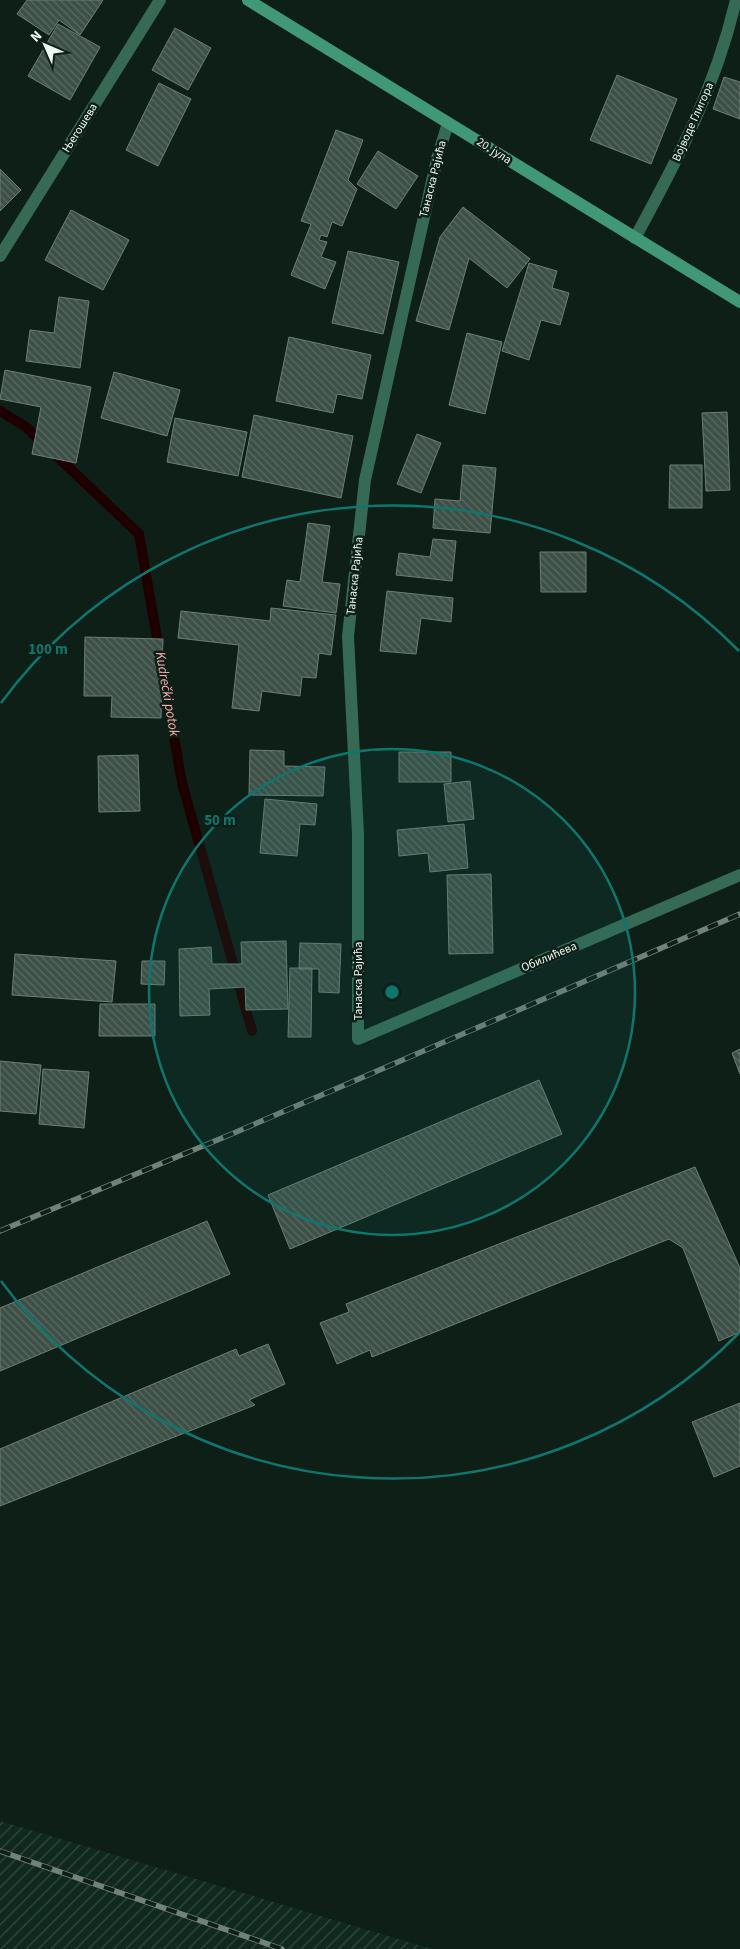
<svg xmlns="http://www.w3.org/2000/svg" width="740" height="1949" font-family="'Source Sans 3',sans-serif">
  <defs>
    <pattern id="industrial-furrows" width="10" height="10" patternUnits="userSpaceOnUse" patternTransform="scale(1.25)"><rect width="10" height="10" fill="#10291f"/><path d="M-1 1l2-2M0 10L10 0M9 11l2-2" fill="none" stroke="#334940"/></pattern>
    <pattern id="building-back-hatch" width="6" height="6" patternUnits="userSpaceOnUse" patternTransform="scale(1.25)"><rect width="6" height="6" fill="#3d5047"/><path d="M-1 5l2 2M0 0l6 6M5-1l2 2" fill="none" stroke="#596a62"/></pattern>
  </defs>
  <rect width="100%" height="100%" fill="#0e1f18"/>
  <path fill="url(#industrial-furrows)" d="M0,1821L432,1949H0Z"/>
  <g fill="none" stroke-linecap="round" stroke-linejoin="round">
    <path stroke="#1e0001" stroke-width="10" d="M0,411L26,427L139,534L182,783L252,1031"/>
  </g>
  <path fill="url(#building-back-hatch)" stroke="#6c7f76" d="M27,0H103L80,35L59,20L49,35L17,14Z
    M58,24L100,47L70,100L28,76Z
    M175,28L211,48L188,90L152,70Z
    M617,75L677,99L651,164L590,140Z
    M724,77L740,82V119L713,109Z
    M159,83L191,99L158,166L126,150Z
    M336,130L363,140L348,180L357,189L342,226L332,222L327,237L321,235L319,240L327,242L321,257L336,262L325,289L291,275L311,224L301,221Z
    M378,151L418,176L396,209L357,184Z
    M0,169L21,190L0,211Z
    M463,207L530,259L507,288L469,258L449,330L416,321L440,237Z
    M71,210L129,240L103,290L45,260Z
    M348,251L399,262L383,334L332,323Z
    M529,263L557,271L552,288L569,293L560,325L541,320L529,360L502,351Z
    M59,297L89,301L80,368L26,361L30,330L54,333Z
    M467,333L502,342L485,414L449,405Z
    M289,337L371,355L362,399L337,394L333,413L276,401Z
    M5,370L91,387L76,463L32,454L41,407L0,399Z
    M114,372L180,390L167,436L101,418Z
    M727,412L730,490L706,491L702,413Z
    M254,415L353,436L341,498L242,477Z
    M175,418L247,432L238,476L167,462Z
    M417,434L441,443L421,493L397,484Z
    M463,465L496,468L490,533L433,528L435,499L460,501Z
    M670,465H702V508H669Z
    M308,523L330,526L322,582L340,584L336,613L283,606L287,580L300,582Z
    M433,539L456,541L452,581L396,575L399,553L430,557Z
    M540,552H586V592H541Z
    M387,591L453,598L451,622L421,618L416,654L380,651Z
    M271,608L336,615L331,655L319,653L316,678L302,677L300,696L262,691L259,711L232,708L239,645L178,638L181,611L270,621Z
    M85,637L163,639L161,718L111,717L112,696H84Z
    M250,750L284,751V766L325,767L323,796L249,795Z
    M399,752H451V782H399Z
    M138,755L140,811L99,812L98,756Z
    M470,781L474,819L448,822L444,784Z
    M265,799L317,804L315,825L300,824L297,856L260,853Z
    M464,824L468,868L430,872L428,853L399,856L397,830Z
    M491,874L493,953L449,954L447,875Z
    M286,941L288,1009L246,1010L245,987L209,989L210,1015L180,1016L179,949L211,947L212,964H242L241,942Z
    M300,943L341,944L339,993L319,992V969H299Z
    M15,954L116,961L112,1002L12,995Z
    M142,961H165L164,985L141,984Z
    M290,968H312L311,1037H288Z
    M100,1004H155V1036H99Z
    M740,1049V1074L732,1053Z
    M0,1061L41,1065L36,1114L0,1111Z
    M43,1069L89,1072L84,1128L39,1124Z
    M539,1080L562,1134L290,1249L268,1195Z
    M695,1167L740,1268V1332L719,1341L683,1248L669,1239L372,1357L370,1350L337,1364L320,1323L349,1312L346,1304Z
    M207,1221L230,1274L0,1371V1308Z
    M268,1344L285,1384L249,1400L255,1405L0,1506V1449L236,1349L239,1356Z
    M740,1403V1466L714,1477L692,1422Z"/>
  <g fill="none" stroke-linecap="round" stroke-linejoin="round">
    <path stroke="#376a55" stroke-width="12" d="M448,123L437,159L365,480L348,636L358,834V1039L740,875
      M635,238C678,159 715,89 736,0
      M0,256L160,0"/>
    <path stroke="#409876" stroke-width="12" d="M248,0L740,302"/>
    <g stroke="#73817b" stroke-width="5.5">
      <path id="rail" d="M0,1231L234,1133L740,914
        M0,1851L282,1949"/>
    </g>
    <use href="#rail" stroke="#0e1f18" stroke-width="4" stroke-dasharray="11" stroke-linecap="butt"/>
  </g>
  <circle cx="392" cy="992" r="243" fill="#0f766e" fill-opacity=".12"/>
  <g fill="none" stroke="#0f766e" stroke-width="2.5">
    <circle cx="392" cy="992" r="243"/>
    <path d="M739 1333A486 486 0 0 1 1 1281M1 703A486 486 0 0 1 739 651"/>
  </g>
  <g text-anchor="middle" dominant-baseline="central" stroke-width="5" stroke-linejoin="round" paint-order="stroke">
    <g font-size="12" fill="#edf8f2" stroke="#0e1f18">
      <text transform="translate(693 122) rotate(-66)">Војводе Глигора</text>
      <text transform="translate(80 128) rotate(-58)">Његошева</text>
      <text transform="translate(494 151) rotate(32)">20. јула</text>
      <text transform="translate(433 179) rotate(-76)">Танаска Рајића</text>
      <text transform="translate(355 576) rotate(-84)">Танаска Рајића</text>
      <text transform="translate(549 957) rotate(-23)">Обилићева</text>
      <text transform="translate(358 981) rotate(-90)">Танаска Рајића</text>
    </g>
    <g font-size="14" font-style="italic" fill="#fdaeac" stroke="#0e1f18">
      <text transform="translate(167 694) rotate(80)">Kudrečki potok</text>
    </g>
  </g>
  <circle cx="392" cy="992" r="8" fill="#0f766e" stroke="#0e1f18" stroke-width="2.5"/>
  <g font-size="15" text-anchor="middle" font-weight="bold" fill="#0f766e" stroke="#0e1f18" stroke-width="5" stroke-linejoin="round" paint-order="stroke">
    <text x="48" y="654">100 m</text>
    <text x="220" y="825">50 m</text>
  </g>
  <g transform="translate(45 45) rotate(315)" stroke="#0e1f18" stroke-width="4" paint-order="stroke">
  <path d="M0-4L9 19L0 12L-9 19Z" fill="#edf8f2"/>
  <text y="-8" font-size="14" font-weight="bold" text-anchor="middle" fill="#edf8f2">N</text>
  </g>
</svg>
